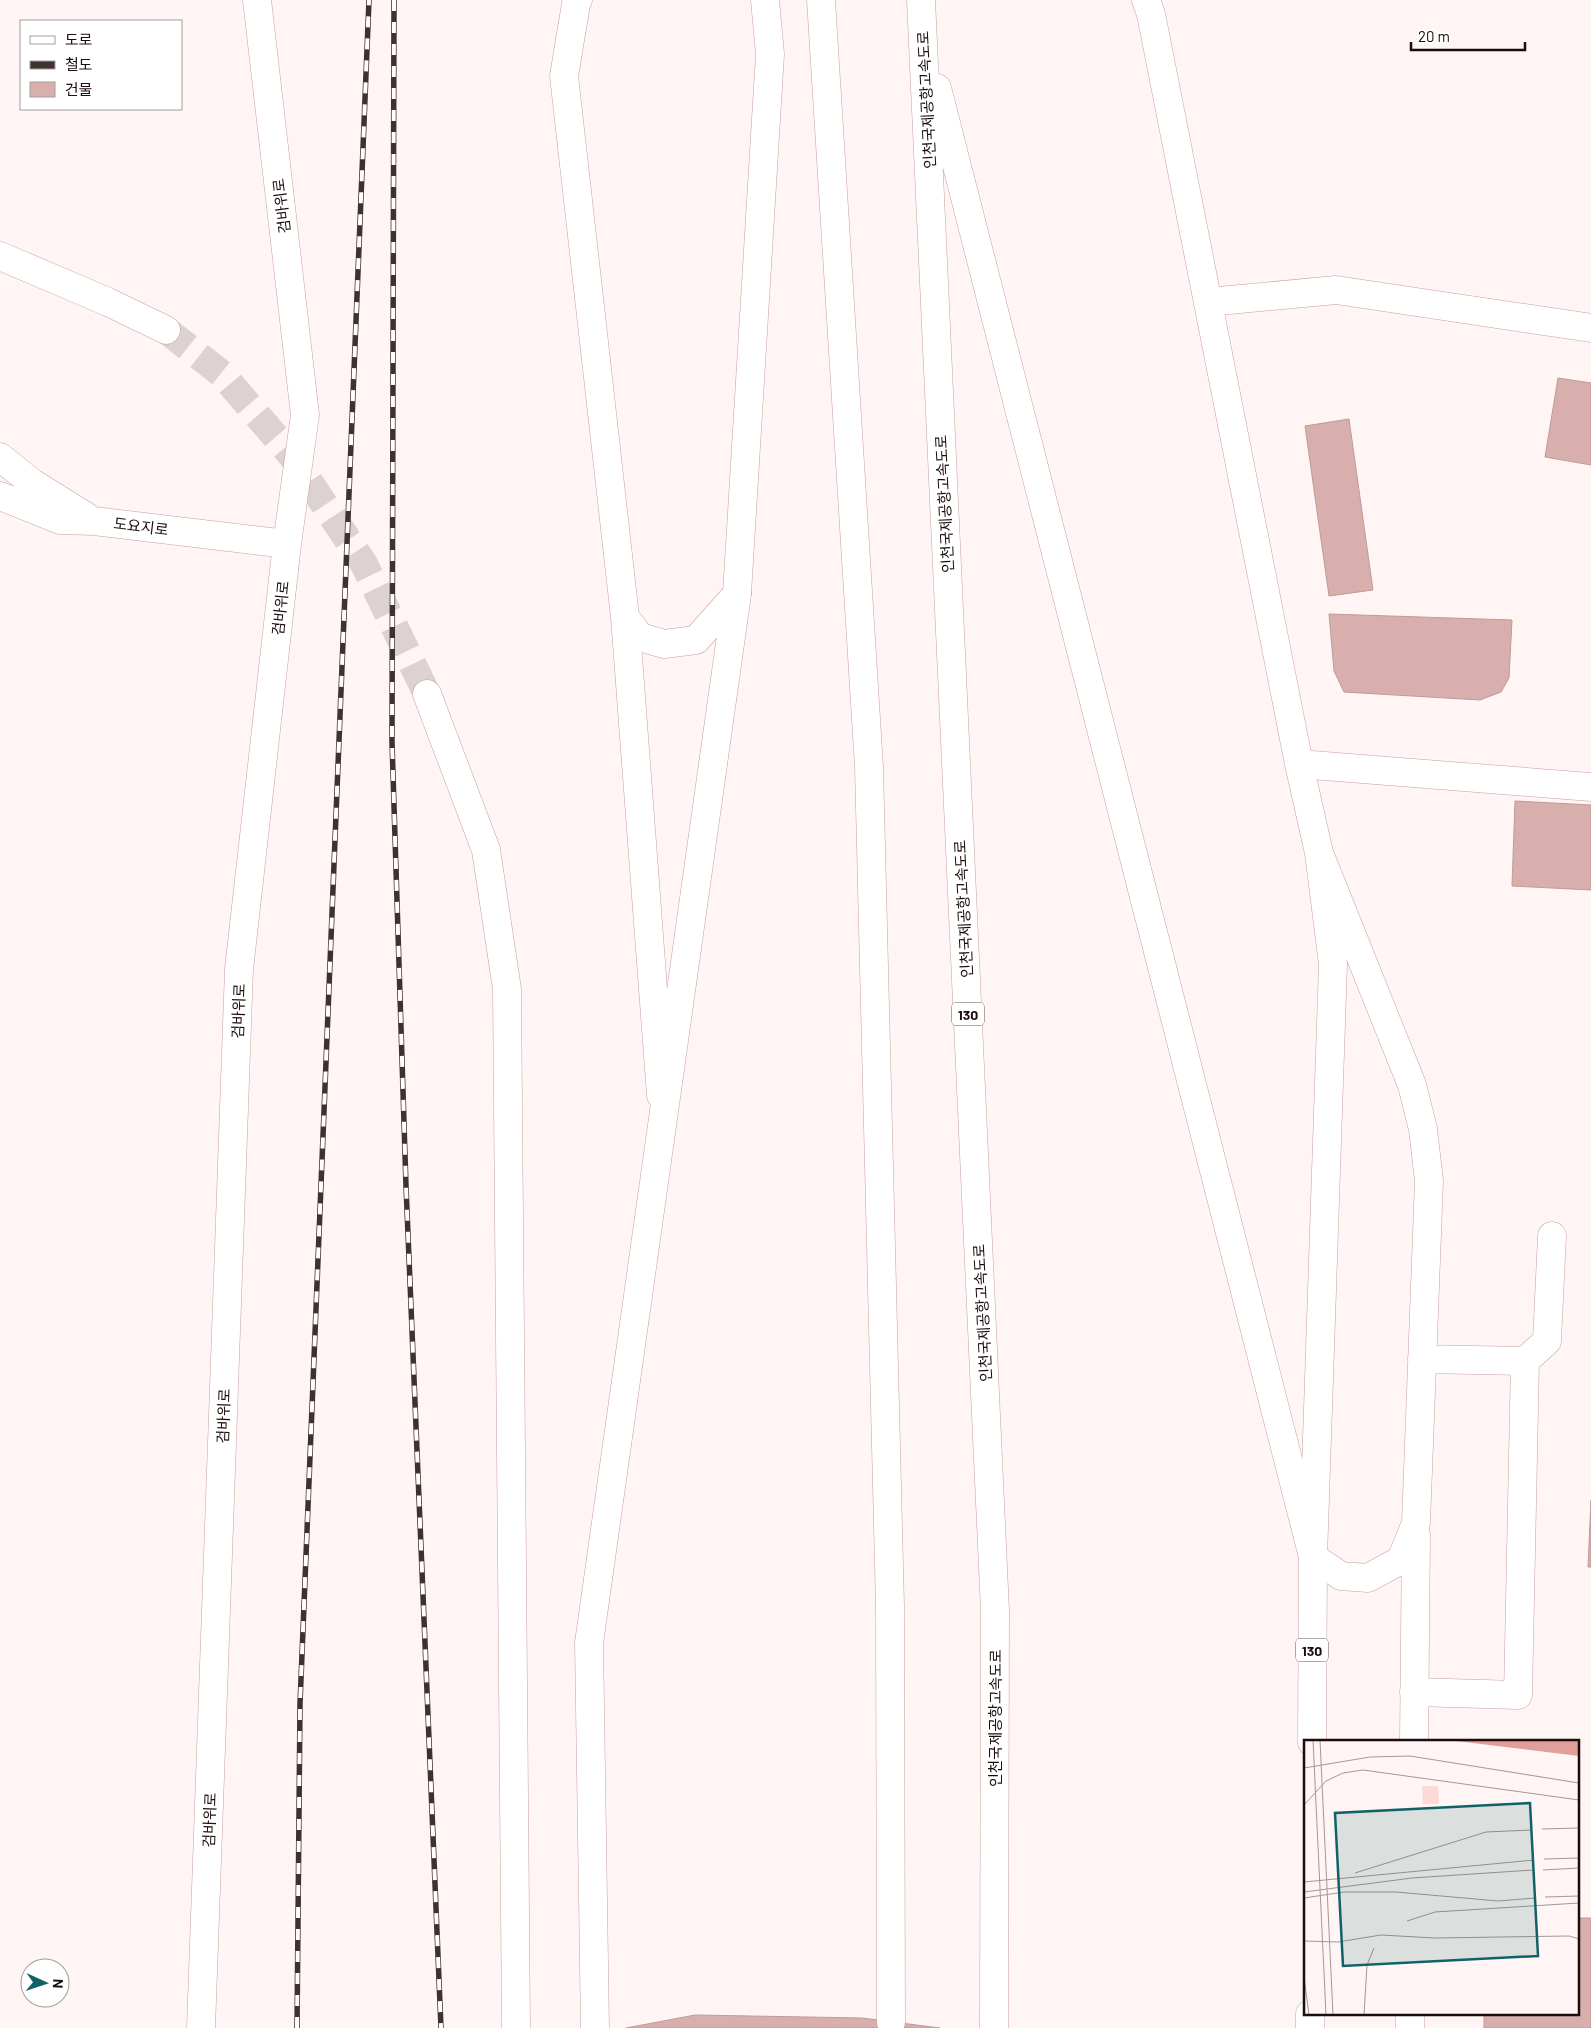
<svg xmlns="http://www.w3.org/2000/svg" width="1591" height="2028" font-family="Barlow,'Noto Sans KR',sans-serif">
  <rect width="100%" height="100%" fill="#fef5f4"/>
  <path fill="#d9afad" stroke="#c29997" d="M1558,378L1591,383V465L1545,457Z
    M1349,419L1373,590L1329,596L1305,426Z
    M1329,614L1512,620L1509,678L1501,692L1480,700L1344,692L1334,671Z
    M1515,801L1591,805V890L1512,886Z
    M1591,1500V1567H1588Z
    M1577,1918H1591V2028H1484V2014H1577Z
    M695,2015L862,2018L940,2028H626Z"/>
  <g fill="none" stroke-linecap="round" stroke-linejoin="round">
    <path stroke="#dcd2d1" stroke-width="28" stroke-dasharray="28 14" stroke-linecap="butt" d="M166,330L222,374L292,456L364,564L427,694"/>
    <g stroke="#c9a09e" stroke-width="29">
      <path id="minor" d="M578,0L576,4L564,76L625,617L661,1095
        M1146,0L1151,14L1299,764L1319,853L1412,1085L1423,1129L1429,1181L1416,1523L1401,1560L1368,1578L1341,1576L1313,1557L1333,964L1319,853
        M1208,302L1336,290L1591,328
        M0,457L31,482L87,517
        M0,496L60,520L94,521L287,544
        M625,617L640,637L664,644L696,640L737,594
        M1299,764L1591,787
        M1525,1361L1547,1341L1552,1236
        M1414,1692L1518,1695L1525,1361L1422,1359
        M1414,1742L1416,1535
        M201,2028L239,969L287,544L305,415L257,0
        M1410,2028V2014"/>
    </g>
    <g stroke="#c9a09e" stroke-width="29">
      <path id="highway" d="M821,0L869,767L890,1606L891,2022
        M921,0L995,1611L994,2028
        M937,88L1313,1557L1312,1742
        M0,256L108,302L166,330
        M427,694L486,850L507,989L516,2028
        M595,2028L589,1643L737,594L770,54L765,0
        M1310,2028V2014"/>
    </g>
    <use href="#minor" stroke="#fff" stroke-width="28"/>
    <use href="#highway" stroke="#fff" stroke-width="28"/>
    <g stroke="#3e3130" stroke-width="5.5">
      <path id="rail" d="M394,0L392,742L406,1186L441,2028
        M297,2028L300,1704L369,0"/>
    </g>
    <use href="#rail" stroke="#fff" stroke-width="4" stroke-dasharray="11" stroke-linecap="butt"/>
  </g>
  <g text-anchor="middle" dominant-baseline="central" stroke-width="4" stroke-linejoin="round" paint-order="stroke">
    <g fill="#fff" stroke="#5f5655" stroke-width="1">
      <rect x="952" y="1002.5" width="32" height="23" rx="4"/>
      <rect x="1296" y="1638.5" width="32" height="23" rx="4"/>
    </g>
    <g font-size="14" font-weight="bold" fill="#1b0d0c">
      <text x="968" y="1014">130</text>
      <text x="1312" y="1650">130</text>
    </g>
    <g font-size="15" fill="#1b0d0c" stroke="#fff">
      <text transform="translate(926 100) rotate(-93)">인천국제공항고속도로</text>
      <text transform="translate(281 206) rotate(-97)">검바위로</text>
      <text transform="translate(944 504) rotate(-93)">인천국제공항고속도로</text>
      <text transform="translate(141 526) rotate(7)">도요지로</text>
      <text transform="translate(280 608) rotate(-84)">검바위로</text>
      <text transform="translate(963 909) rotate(-93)">인천국제공항고속도로</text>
      <text transform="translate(238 1011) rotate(-88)">검바위로</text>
      <text transform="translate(982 1313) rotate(-93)">인천국제공항고속도로</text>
      <text transform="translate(223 1416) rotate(-88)">검바위로</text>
      <text transform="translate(995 1718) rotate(-90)">인천국제공항고속도로</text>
      <text transform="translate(209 1820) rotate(-88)">검바위로</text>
    </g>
  </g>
  <g transform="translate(1304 1740)">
    <rect width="275" height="275" fill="#fef5f4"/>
    <path d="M118,46H134L135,64H119Z" fill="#fbd9d7"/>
    <path d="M144,0H275V16Z" fill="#e09f9b"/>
    <path fill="none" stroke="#a39897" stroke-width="1" d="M9,0L22,275M16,0L29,275M0,28L66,17L106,16L275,43M0,65L22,41L39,33L59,30L275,60M238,89L275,88M240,119L275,118M239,130L275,128M51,133L182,92L228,90M0,142L230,120M0,152L108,138L229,130M241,157L275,156M0,158L40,152H92L194,161L231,158M103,181L131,172L275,163M0,201L34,202L77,195L131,198L265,196L275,199M0,237L5,275M60,275L63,225L70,208"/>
    <path fill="#116267" fill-opacity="0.15" stroke="#116267" stroke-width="2.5" d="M226,63L234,216L39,226L31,73Z"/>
    <rect width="275" height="275" fill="none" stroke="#1b0d0c" stroke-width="2.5"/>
  </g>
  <rect x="20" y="20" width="162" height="90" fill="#ffffff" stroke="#a49e9e"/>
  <rect x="30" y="36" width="25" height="8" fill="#ffffff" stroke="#a49e9e"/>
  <text x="65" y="45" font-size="15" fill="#1b0d0c">도로</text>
  <rect x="30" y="61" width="25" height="8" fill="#3e3130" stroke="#a49e9e"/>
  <text x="65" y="70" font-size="15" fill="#1b0d0c">철도</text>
  <rect x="30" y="82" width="25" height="15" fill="#d9afad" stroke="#a49e9e"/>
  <text x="65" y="95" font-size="15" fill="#1b0d0c">건물</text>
  <g transform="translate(45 1983) rotate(93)"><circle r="24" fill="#ffffff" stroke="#a49e9e"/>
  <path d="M0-4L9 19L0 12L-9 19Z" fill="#116267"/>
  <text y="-8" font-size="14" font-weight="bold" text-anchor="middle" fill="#1b0d0c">N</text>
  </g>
  <path d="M1411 42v8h114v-8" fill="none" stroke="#1b0d0c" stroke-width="2.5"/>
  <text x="1418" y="42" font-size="15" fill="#1b0d0c" stroke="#ffffff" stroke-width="4" paint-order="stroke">20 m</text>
</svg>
